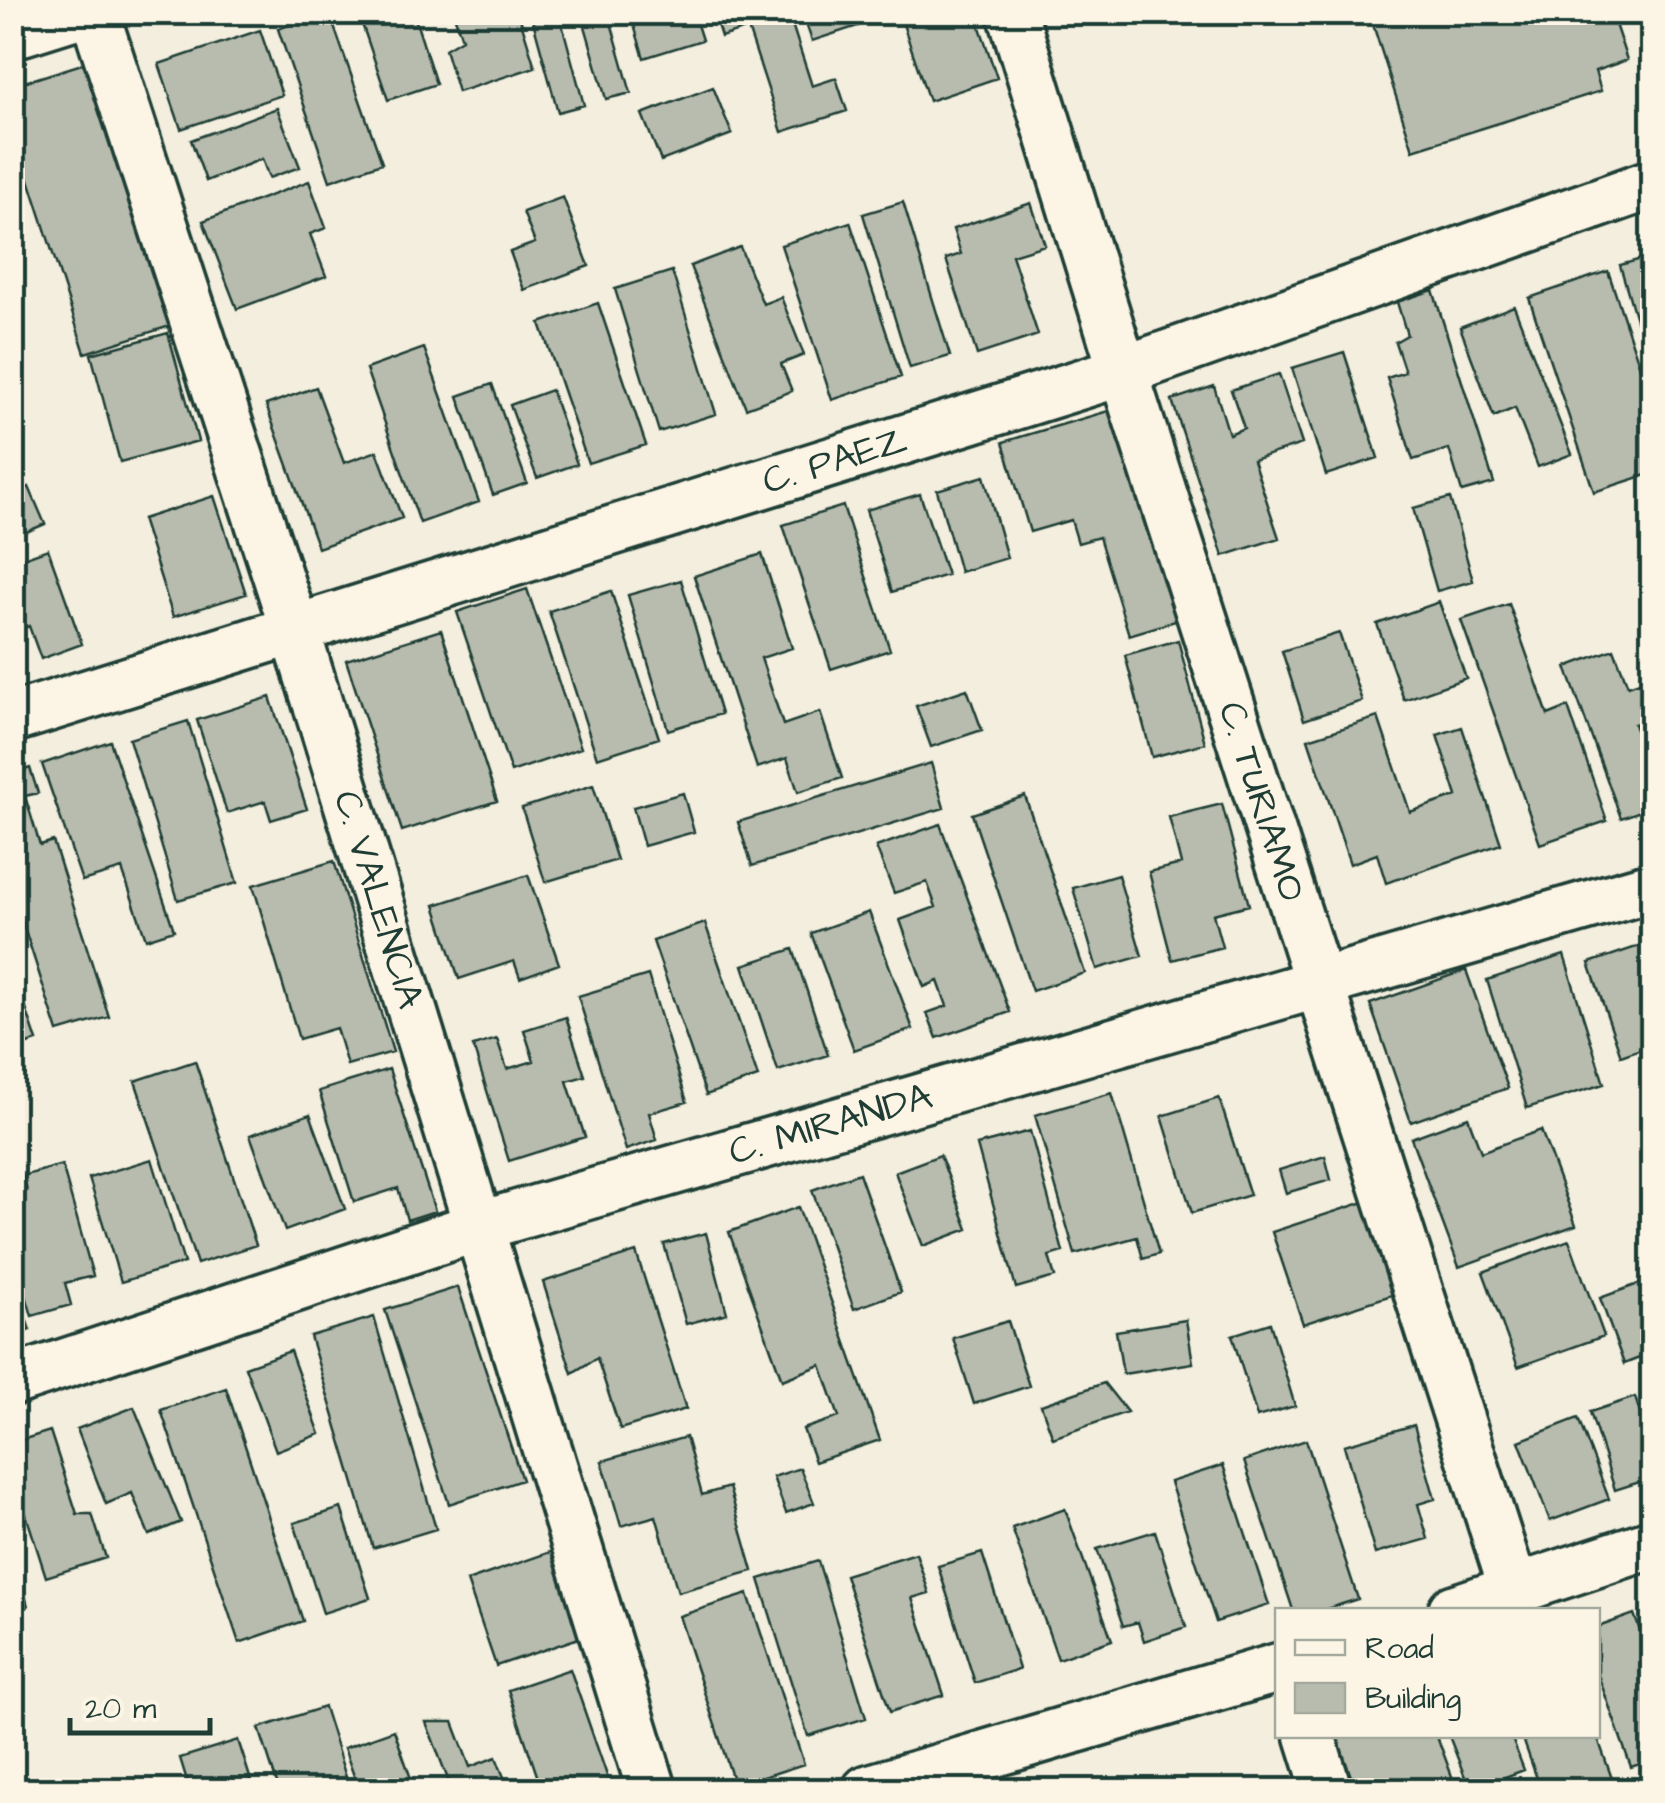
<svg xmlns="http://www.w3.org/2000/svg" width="1665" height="1803" font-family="'Architects Daughter',sans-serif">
  <rect width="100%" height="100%" fill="#f3eede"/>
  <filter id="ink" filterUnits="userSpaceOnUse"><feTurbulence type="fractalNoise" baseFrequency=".01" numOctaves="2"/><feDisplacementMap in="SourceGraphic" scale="20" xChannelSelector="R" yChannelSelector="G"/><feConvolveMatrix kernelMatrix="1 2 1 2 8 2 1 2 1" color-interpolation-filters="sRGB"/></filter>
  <g filter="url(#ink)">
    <path fill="#b8bcae" stroke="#1f3d34" stroke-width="2.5" d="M325,12H329L382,163L330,181L278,29Z
      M358,12H413L436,84L388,100Z
      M453,12H518L535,67L458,92L445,49L462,39Z
      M581,12H608L631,93L606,99Z
      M630,12H693L702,40L644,58Z
      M713,12H788L812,86L836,78L847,111L782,132L748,28L721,37Z
      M802,12H870L873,21L812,41Z
      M935,12H975L997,78L929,101L903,24Z
      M1369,12H1611L1627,60L1595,71L1601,91L1413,150Z
      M559,13L584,105L558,112L533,21Z
      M260,30L282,95L181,129L159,64Z
      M85,63L170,326L85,353L25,167L12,171V86Z
      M713,87L732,134L661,161L642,114Z
      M277,108L300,167L269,178L262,159L206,181L191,140Z
      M309,181L326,228L310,234L326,276L237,309L203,221Z
      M563,197L589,266L524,290L510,252L535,243L523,212Z
      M903,202L950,356L910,368L863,214Z
      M1031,203L1045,245L1012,255L1038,335L977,355L946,259L961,254L953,229Z
      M850,222L901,377L832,400L781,245Z
      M740,247L763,304L781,297L804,355L781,364L792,391L746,408L690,266Z
      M1652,256V374L1620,265Z
      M672,271L716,414L659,432L615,289Z
      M1608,271L1652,403V473L1594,492L1529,298Z
      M1433,290L1494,483L1462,492L1449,449L1413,460L1387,378L1405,372L1395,342L1407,335L1397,302Z
      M598,303L646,445L588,463L540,323Z
      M1514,306L1572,454L1538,467L1515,408L1494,417L1460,327Z
      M168,333L198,441L120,462L91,354Z
      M424,348L479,502L420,523L366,369Z
      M1344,352L1378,458L1326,475L1292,368Z
      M1279,374L1302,444L1253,460L1279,538L1223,556L1172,400L1214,386L1229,434L1244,428L1231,390Z
      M492,384L527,483L493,495L458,396Z
      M316,387L344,463L377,451L402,518L318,548L266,405Z
      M551,390L577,464L537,478L510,405Z
      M1115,409L1179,620L1129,635L1099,537L1078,543L1071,520L1030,532L1003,442Z
      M984,476L1007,558L960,572L937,490Z
      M29,487L45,524L12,538V495Z
      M920,494L947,575L892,592L866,510Z
      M214,496L246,594L173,617L142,519Z
      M1450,498L1473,581L1437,591L1413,508Z
      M843,506L890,650L831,669L783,525Z
      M48,549L82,644L41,659L29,626L12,632V562Z
      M762,554L792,648L761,658L783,725L820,712L842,778L798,792L787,758L757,768L694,576Z
      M681,580L721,714L668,730L628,595Z
      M527,589L581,748L511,772L457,612Z
      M611,591L659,738L597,758L549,611Z
      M1439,602L1466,678L1404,700L1377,624Z
      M1509,604L1548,715L1568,707L1607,821L1540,844L1461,620Z
      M441,630L497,801L402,831L346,660Z
      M1339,633L1362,701L1304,720L1282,651Z
      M1178,640L1205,743L1152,757L1125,655Z
      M1614,649L1628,686L1639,682L1651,718L1634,724L1652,775V807L1621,818L1566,667Z
      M967,689L982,730L931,747L916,706Z
      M270,697L307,809L271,820L265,801L227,813L197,720Z
      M1378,717L1410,812L1457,796L1437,735L1462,727L1501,844L1386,883L1377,854L1350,864L1308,739Z
      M188,721L237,883L178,900L129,739Z
      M110,741L174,930L146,939L122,869L82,881L42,764Z
      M931,763L944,808L752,866L738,822Z
      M30,768L38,793L25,796L40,845L53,841L109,1017L58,1032L12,890V774Z
      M593,785L617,860L545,882L522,808Z
      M683,793L694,832L644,846L633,807Z
      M1025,796L1085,973L1032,991L972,814Z
      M1222,804L1249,905L1213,914L1222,947L1172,960L1149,872L1181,864L1169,817Z
      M940,824L1010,1012L937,1038L927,1013L947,1006L938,981L924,987L900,920L936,907L927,882L894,893L876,847Z
      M334,861L393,1052L347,1065L336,1028L299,1039L253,885Z
      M528,875L559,964L520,978L514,961L459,979L435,905Z
      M1118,875L1142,956L1097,969L1073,888Z
      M869,912L913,1029L854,1050L811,933Z
      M705,923L758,1077L706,1095L653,941Z
      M1645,944L1652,966V1045L1621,1056L1589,963Z
      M793,949L828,1055L778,1071L743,965Z
      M1564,955L1604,1084L1527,1108L1487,980Z
      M1466,970L1508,1088L1411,1122L1370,1004Z
      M648,975L687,1102L649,1113L657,1140L626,1150L578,996Z
      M23,1000L37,1041L12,1049V1003Z
      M566,1017L585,1076L567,1081L585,1137L509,1161L473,1046L497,1039L507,1069L534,1061L524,1030Z
      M195,1061L256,1245L197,1264L135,1081Z
      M389,1069L435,1211L407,1220L398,1188L354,1202L319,1091Z
      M1112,1093L1159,1254L1143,1259L1137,1237L1075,1254L1035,1115Z
      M1219,1098L1250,1195L1192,1213L1162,1116Z
      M310,1114L345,1209L285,1231L250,1135Z
      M1468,1117L1481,1152L1541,1130L1576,1225L1459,1267L1411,1138Z
      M1030,1131L1063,1252L1049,1256L1055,1277L1016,1288L977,1145Z
      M940,1155L968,1229L923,1246L895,1172Z
      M1325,1156L1331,1180L1286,1193L1279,1170Z
      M152,1159L184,1263L121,1282L89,1178Z
      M62,1165L93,1276L65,1283L71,1305L32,1316L12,1247V1195L27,1191L22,1176Z
      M859,1173L901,1292L854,1309L812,1190Z
      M1367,1201L1398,1293L1303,1324L1272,1232Z
      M798,1207L880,1440L815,1462L803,1429L839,1417L821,1365L782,1380L729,1232Z
      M706,1233L727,1313L686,1324L664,1244Z
      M1569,1240L1604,1336L1518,1367L1483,1272Z
      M636,1252L686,1409L620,1429L597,1358L572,1373L543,1282Z
      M12,1279L30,1330L12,1337Z
      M1652,1279V1386L1642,1357L1624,1364L1600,1298Z
      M458,1287L522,1480L449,1504L385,1310Z
      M374,1317L436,1529L373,1548L310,1336Z
      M1186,1320L1193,1363L1123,1374L1116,1331Z
      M1008,1321L1029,1386L974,1404L953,1338Z
      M1270,1323L1295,1406L1257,1417L1232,1335Z
      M290,1351L320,1434L276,1451L245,1367Z
      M1104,1383L1127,1412L1053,1438L1041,1405Z
      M226,1388L303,1621L239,1643L161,1410Z
      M1635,1397L1652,1451V1478L1615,1490L1590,1412Z
      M134,1407L181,1522L149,1535L132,1493L106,1504L77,1429Z
      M1578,1418L1609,1499L1550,1521L1519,1441Z
      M1414,1425L1435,1499L1418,1504L1428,1539L1375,1554L1344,1445Z
      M50,1431L77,1514H92L106,1558L46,1577L12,1471V1443Z
      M686,1437L702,1495L729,1487L753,1571L678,1592L656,1516L621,1526L602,1461Z
      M1306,1440L1358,1599L1323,1610H1293L1244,1461Z
      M1223,1465L1269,1605L1216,1622L1170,1482Z
      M800,1468L814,1503L786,1513L773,1477Z
      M341,1508L370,1598L323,1613L294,1523Z
      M1065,1509L1112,1640L1058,1659L1012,1528Z
      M1155,1531L1186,1627L1144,1641L1138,1622L1123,1626L1097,1549Z
      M12,1549L28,1606L12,1610Z
      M553,1551L582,1637L496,1666L467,1581Z
      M916,1553L929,1593L912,1598L944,1695L890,1712L845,1575Z
      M982,1553L1019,1669L975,1683L938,1566Z
      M818,1561L866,1718L808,1736L759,1579Z
      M748,1594L804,1764L735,1786L679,1616Z
      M1634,1614L1652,1664V1760L1631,1767L1598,1675V1627Z
      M570,1669L612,1790H542L508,1690Z
      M324,1707L350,1790H279L259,1728Z
      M426,1722H453L470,1767L496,1757L509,1790H452Z
      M394,1730L415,1790H359L344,1748Z
      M1336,1736H1437L1457,1790H1356Z
      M1449,1736H1511L1524,1770L1470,1790Z
      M1522,1736H1597L1616,1790H1593L1590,1782L1566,1790H1541Z
      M238,1740L254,1790H190L180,1758Z"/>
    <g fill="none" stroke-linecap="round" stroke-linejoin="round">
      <g stroke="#1f3d34" stroke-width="55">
        <g id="street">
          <path id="s1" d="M94,12L295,630L652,1790"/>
          <path id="s2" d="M1012,12L1123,371L1514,1590"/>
          <path d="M12,34L82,12"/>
          <path id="s3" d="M12,718L1123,371L1652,184"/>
          <path id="s4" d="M12,1381L480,1226L1652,887"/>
          <path d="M1453,1610L1652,1544"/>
          <path d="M1310,1736L1327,1790"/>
          <path d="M867,1790L1278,1668"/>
        </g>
      </g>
      <use href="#street" stroke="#fcf5e5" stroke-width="48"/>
    </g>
  </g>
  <g text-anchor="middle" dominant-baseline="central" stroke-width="8" stroke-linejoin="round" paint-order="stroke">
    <g font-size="38" fill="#1f3d34" stroke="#fcf5e5">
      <text stroke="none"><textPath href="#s3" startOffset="862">C. PAEZ</textPath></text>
      <text stroke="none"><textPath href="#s2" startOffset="828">C. TURIAMO</textPath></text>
      <text stroke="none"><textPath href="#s1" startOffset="932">C. VALENCIA</textPath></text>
      <text stroke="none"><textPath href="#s4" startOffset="858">C. MIRANDA</textPath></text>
    </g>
  </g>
  <rect width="1665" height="1803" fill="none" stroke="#fcf5e5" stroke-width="50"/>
  <rect x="25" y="25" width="1615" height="1753" fill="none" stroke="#1f3d34" stroke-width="4" filter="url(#ink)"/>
  <rect x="1275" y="1608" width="325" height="130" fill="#fcf5e5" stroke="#a4ab9e" stroke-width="2.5"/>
  <rect x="1295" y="1640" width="50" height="15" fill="#fcf5e5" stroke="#a4ab9e" stroke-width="2.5"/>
  <text x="1365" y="1658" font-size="30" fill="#1f3d34">Road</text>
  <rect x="1295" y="1683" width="50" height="30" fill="#b8bcae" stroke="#a4ab9e" stroke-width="2.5"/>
  <text x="1365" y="1708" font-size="30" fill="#1f3d34">Building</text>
  <path d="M70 1718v15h140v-15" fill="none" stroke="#1f3d34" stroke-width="5"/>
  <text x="85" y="1718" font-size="30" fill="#1f3d34" stroke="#fcf5e5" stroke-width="8" paint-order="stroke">20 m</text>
</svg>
